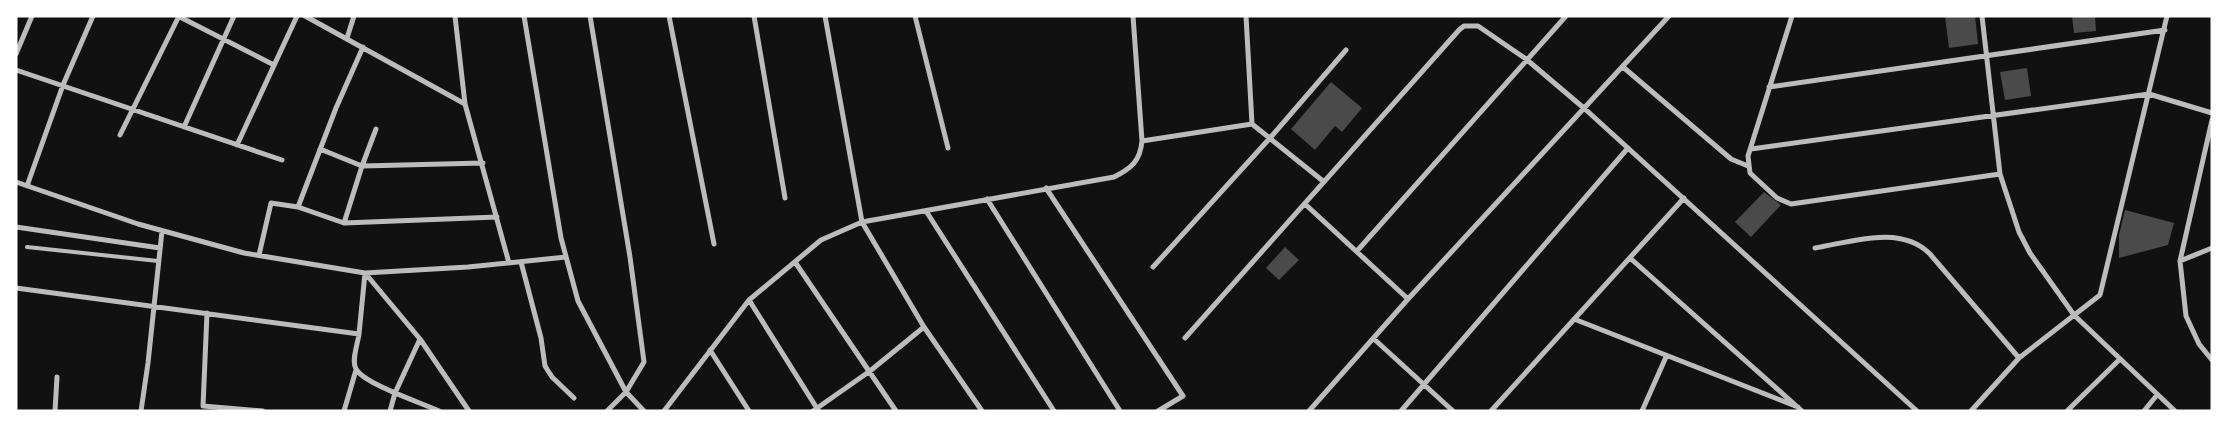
<svg xmlns="http://www.w3.org/2000/svg" width="2228" height="427" font-family="Ubuntu,sans-serif">
  <rect width="100%" height="100%" fill="#111"/>
  <path fill="#4a4a4a" d="M1945,16H1975L1978,44L1949,48Z
    M2072,16H2095L2096,31L2074,33Z
    M2027,68L2031,96L2005,100L2000,72Z
    M1331,82L1362,108L1342,132L1335,126L1315,150L1291,129Z
    M1764,192L1781,205L1751,237L1735,222Z
    M2125,210L2174,223L2168,245L2119,258V235Z
    M1285,247L1299,260L1279,280L1266,268Z"/>
  <g fill="none" stroke-linecap="round" stroke-linejoin="round">
    <path stroke="#bcbcbc" stroke-width="4" d="M27,247L158,261"/>
    <path stroke="#bcbcbc" stroke-width="5" d="M178,16L274,65
      M305,16L465,104L509,263
      M455,16L465,104
      M524,16L561,238L578,301L626,392L644,411
      M590,16L630,257L644,362L626,392L607,411
      M669,16L714,244
      M754,16L785,198
      M825,16L862,222L924,327L982,411
      M915,16L948,148
      M1246,16L1252,124L1323,181
      M1792,16L1748,156L1750,173L1777,198L1791,204L2000,174
      M1982,16L2000,174L2019,232L2030,253L2074,315L2175,411
      M347,38L354,16
      M16,54L32,16
      M1623,67L1731,159L1748,166
      M16,70L282,160
      M1769,87L2165,30
      M2212,120L2180,261L2186,316L2199,344L2212,360
      M184,127L234,16
      M120,135L179,16
      M1142,141L1252,124
      M237,145L297,16
      M320,149L362,166L376,129
      M1751,149L2149,94L2212,113
      M16,182L138,224L244,253L365,273L420,339L469,411
      M27,186L63,85L93,16
      M1046,188L1183,396L1158,411
      M987,199L1120,411
      M1305,204L1408,299
      M298,207L336,108L363,47
      M926,211L1054,411
      M344,223L362,166L483,163
      M16,227L160,248
      M1815,248C1851,242 1901,224 1930,254L2019,358
      M1357,251L1566,16
      M259,255L271,203L298,207L344,223L497,217
      M1630,258L1802,411
      M2180,261L2212,248
      M521,262L541,338L545,366L552,377L574,398
      M795,262L896,411
      M1153,267L1270,138L1346,50
      M16,288L359,334L365,273L468,267L566,257
      M749,300L818,410
      M207,313L203,406L263,411
      M1574,319L1798,407
      M359,334C358,343 351,361 356,369C364,384 422,403 439,411
      M1185,338L1459,30L1464,26H1478L1526,59L1585,109L1917,411
      M1374,339L1453,411
      M710,350L749,411
      M55,411L57,377
      M141,411L148,363L162,231
      M344,411L356,370
      M390,411L395,393L420,339
      M664,411L749,300L821,240L862,222L1114,177C1132,168 1140,161 1142,141L1133,16
      M813,411L870,371L924,327
      M1309,411L1408,299L1669,16
      M1401,411L1628,148
      M1491,411L1684,198
      M1642,411L1666,357
      M1971,411L2019,358L2100,295L2167,16
      M2067,411L2120,359
      M2144,411L2157,395"/>
  </g>
  <rect width="2228" height="427" fill="none" stroke="#ffffff" stroke-width="35"/>
</svg>
